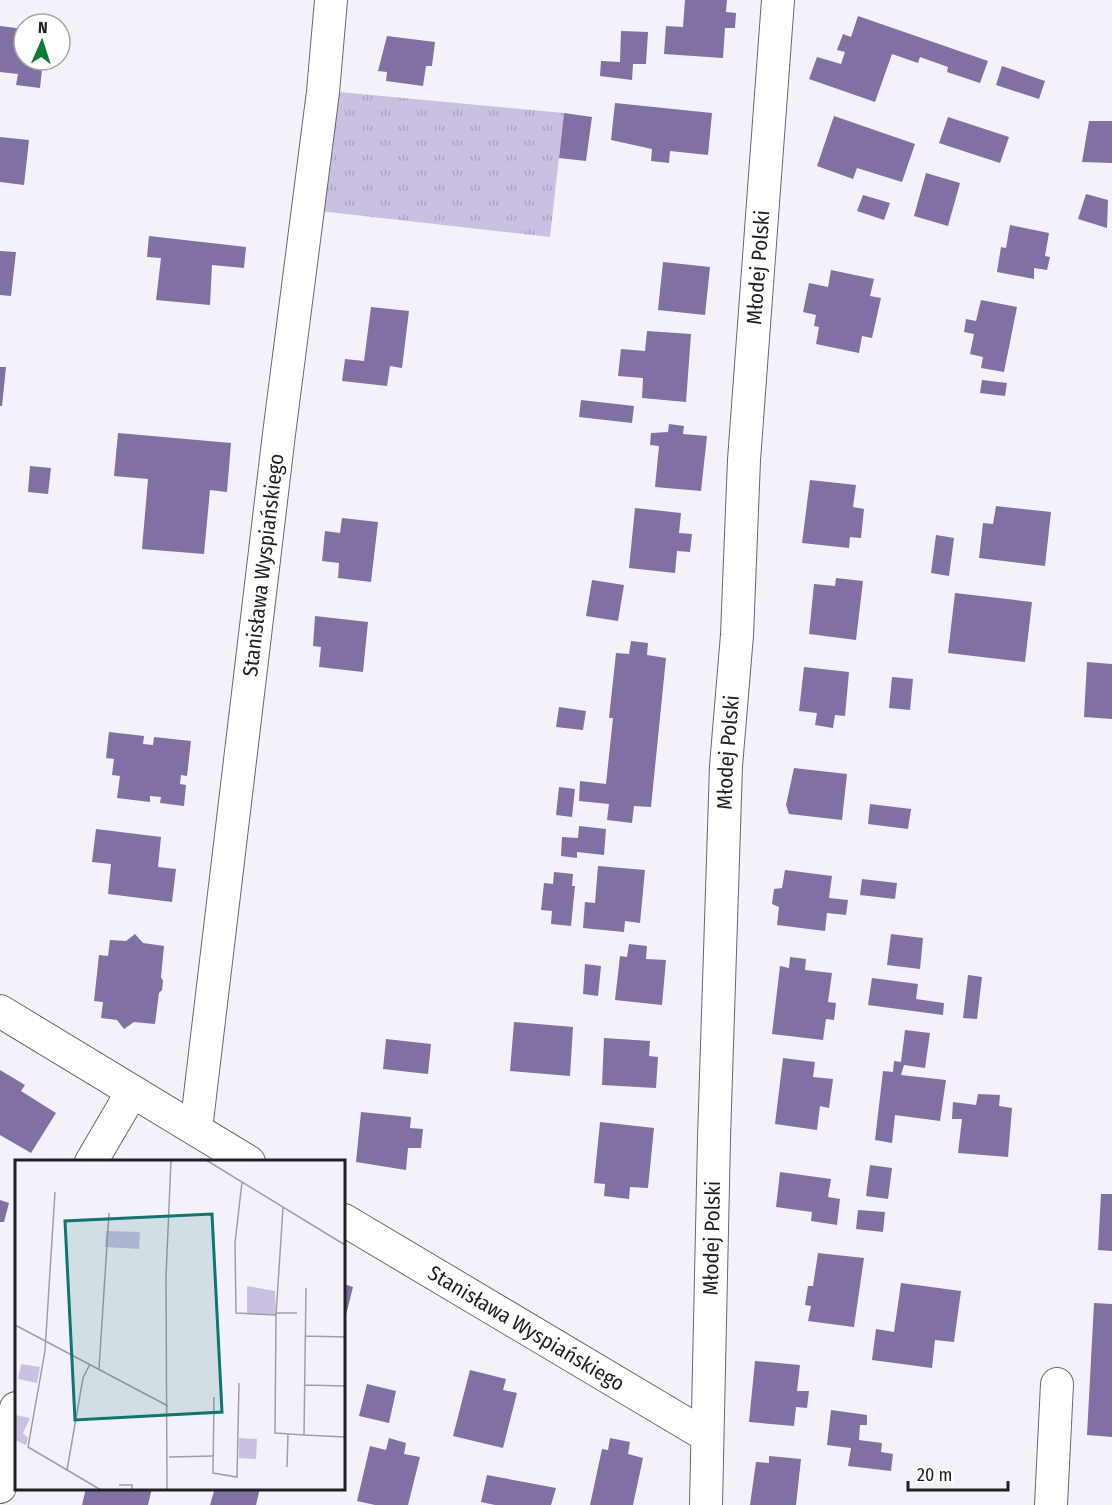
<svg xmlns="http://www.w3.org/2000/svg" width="1112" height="1505" font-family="'Fira Sans Condensed',sans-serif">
  <defs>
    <pattern id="grass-tufts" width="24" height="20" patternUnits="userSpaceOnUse" patternTransform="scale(1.5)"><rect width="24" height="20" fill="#c9c0e2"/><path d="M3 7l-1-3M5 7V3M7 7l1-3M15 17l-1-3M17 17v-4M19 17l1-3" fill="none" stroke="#aca5c2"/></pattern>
  </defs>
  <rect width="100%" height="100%" fill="#f4f1fb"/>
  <path fill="url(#grass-tufts)" d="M307,89L564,113L550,237L293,208Z"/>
  <path fill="#8070a3" d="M685,0H727L726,12L736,13L735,28H725L723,58L664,54L666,26L683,27Z
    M858,16L988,61L980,83L947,72L948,67L920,57L918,63L892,54L875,102L809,79L817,57L841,64L845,52L837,50L843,34L851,37Z
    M0,26L24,29V60H43L40,88L16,85L18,74L0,72Z
    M621,31L648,32L646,64H633L632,80L600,76L601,61L620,62Z
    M387,36L435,42L432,66H426L423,86L386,81L387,72L378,71Z
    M1002,66L1045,81L1039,99L996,85Z
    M615,103L712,113L708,155L670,151L669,163L651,161L652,149L611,140Z
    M564,113L592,117L586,161L559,158Z
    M834,116L915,144L902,182L857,168L853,179L817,166Z
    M948,117L1009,137L1000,163L939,143Z
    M1089,121H1112V163L1082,162Z
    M0,137L29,140L24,185L0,182Z
    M926,173L960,183L948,226L914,216Z
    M1086,194L1108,200L1107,228L1078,219Z
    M863,195L890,203L884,220L857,211Z
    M1010,225L1049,233L1045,256L1050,257L1047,270L1034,268V279L997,272L1001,247L1006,248Z
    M149,236L246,247L244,268L212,265L210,305L156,300L161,258L147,257Z
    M0,251L16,252L11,296L0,295Z
    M663,262L710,267L705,315L658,310Z
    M831,270L874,279L870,296L881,298L872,338L862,336L859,353L816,344L819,327L814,326L816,315L803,312L809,283L828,287Z
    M981,300L1017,307L1004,372L981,368L983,357L970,354L974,334L964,332L966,319L976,321Z
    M371,307L409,311L402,368L390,366L387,386L342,381L345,359L364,361Z
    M647,331L691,334L686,402L642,398L643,378L618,376L621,349L645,351Z
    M0,367H6L2,406H0Z
    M982,380L1007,383L1005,396L980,393Z
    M581,400L634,406L632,423L579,417Z
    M669,424L684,426L683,434L707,436L701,491L655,487L659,446L650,445L651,433L668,432Z
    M118,433L231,443L227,492L210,490L204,554L142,549L148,479L114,476Z
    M30,466L51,468L48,494L28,492Z
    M810,480L856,485L853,507L864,509L861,538L850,537L849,548L802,543Z
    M996,506L1051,512L1045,566L979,558L983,523L993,524Z
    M635,508L681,513L679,533L692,534L690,552L677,551L675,573L629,568Z
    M342,518L378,522L371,582L338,578L339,563L322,561L325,531L340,533Z
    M936,535L954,538L949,576L931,573Z
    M836,578L863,581L856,640L809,634L814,584L835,586Z
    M592,580L624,585L618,621L586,616Z
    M955,593L1032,602L1025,662L948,653Z
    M315,616L368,622L363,672L319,667L321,647L313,646Z
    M631,641L648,643L647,655L666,658L651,807L634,806L632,823L607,820L609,804L579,801L580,781L606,784L613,718H609L616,653L629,654Z
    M1087,662L1112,664V719L1084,717Z
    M804,667L849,672L845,716L835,715L833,728L815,725L817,713L799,711Z
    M892,677L913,679L910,710L889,708Z
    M559,707L586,711L583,730L556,727Z
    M109,732L144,736L143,744L153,745L154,737L191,741L187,776L181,775L180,784L186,785L184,806L160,803L161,797L150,796V802L117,798L120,776L112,775L114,759L106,758Z
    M794,768L847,774L842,820L789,814L786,805Z
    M559,787L575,789L572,817L556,815Z
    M870,804L911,809L908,829L868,824Z
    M579,826L606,829L604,855L577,852V858L561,856L562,837L578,838Z
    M96,829L161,837L158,867L176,869L172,902L108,894L111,864L92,862Z
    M598,866L645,870L640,923L625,921L624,932L583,928L585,902L595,903Z
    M785,870L832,876L829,898L848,900L846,915L827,913L825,931L777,925L779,907L772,904L774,889L782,888Z
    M554,872L573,874L572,886H575L571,926L551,924L552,911L541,910L544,883L553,884Z
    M862,879L897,883L895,899L860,895Z
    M135,934L143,943L164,946L161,977L163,981L162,990L159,993L155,1024L134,1022L124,1029L117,1020L101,1018L103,1002L94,1001L99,955L108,956L110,940L126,941Z
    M891,934L923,938L920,969L887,965Z
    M629,944L647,946L646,959L666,960L662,1005L615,1000L620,956L627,957Z
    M790,957L806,959L805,970L832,973L828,1002L836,1003L834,1020L826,1019L823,1040L772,1034L780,966L789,968Z
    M585,964L601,966L598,996L583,994Z
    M968,975L982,977L977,1019L963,1018Z
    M872,978L918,984L916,999L944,1003L943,1015L868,1005Z
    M514,1022L573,1027L570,1076L510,1071Z
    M905,1030L930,1033L925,1068L904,1065L901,1075L946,1080L940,1121L895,1115L892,1143L875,1140L883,1071L893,1072L894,1061L901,1062Z
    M604,1038L650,1041L649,1056L658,1057L656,1088L602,1085Z
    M386,1039L431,1044L428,1074L383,1069Z
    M783,1058L815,1062L813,1077L833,1079L829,1108L820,1106L817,1130L775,1124Z
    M0,1070L25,1085L21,1091L56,1113L31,1153L0,1135Z
    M978,1094L1000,1095L999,1106L1012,1108L1008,1157L958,1153L962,1119H952L953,1102L976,1105Z
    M361,1112L411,1117L410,1128L423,1129L421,1148H408L406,1170L356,1162Z
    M600,1122L654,1128L648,1188L630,1187L629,1199L604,1196L605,1184L594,1183Z
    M870,1165L892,1168L888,1199L866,1196Z
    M780,1172L831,1179L828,1197L840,1199L837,1225L811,1221L812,1212L776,1207Z
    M1101,1194H1112V1251L1098,1250Z
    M0,1200L9,1203L4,1222H0Z
    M858,1210L885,1212L883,1232L856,1229Z
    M818,1253L864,1258L854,1327L808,1321L811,1306L805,1305L808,1286H813Z
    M901,1283L961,1291L954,1342L935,1340L932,1368L872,1360L876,1329L894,1332Z
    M344,1284L353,1287L344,1323Z
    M1094,1303L1112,1304V1437L1087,1435Z
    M755,1361L800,1365L797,1391H809L807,1408L796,1407L794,1426L749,1422Z
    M470,1370L506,1379L503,1390L517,1393L503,1448L453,1436Z
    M367,1384L396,1391L389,1423L359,1416Z
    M831,1410L867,1415V1425H860L859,1440L882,1443L881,1452L893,1454L891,1471L848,1466L851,1448L827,1445Z
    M389,1438L406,1443L404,1454L420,1457L408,1505H375L357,1501L370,1446L386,1450Z
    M610,1438L630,1442L628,1454L643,1458L633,1505H590L602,1449L608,1450Z
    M769,1456L801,1459L796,1505H750L756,1462L769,1463Z
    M487,1475L556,1488L551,1505H495L481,1502Z
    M86,1488H152L148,1505H82Z
    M215,1488H260L256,1505H210Z"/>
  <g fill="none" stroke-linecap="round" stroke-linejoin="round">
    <g stroke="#69676e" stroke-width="34">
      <g id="minor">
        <path d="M0,1011L249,1162"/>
        <path id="s1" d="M196,1129L279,434L323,92L331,0"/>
        <path d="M91,1162L132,1092"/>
        <path id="s2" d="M344,1220L707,1436"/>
        <path d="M0,1487L16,1408"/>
        <path id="s3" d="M706,1505L714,1138L726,766L737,635L744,460L778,0"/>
        <path d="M1051,1505L1057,1384"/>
      </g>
    </g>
    <use href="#minor" stroke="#fff" stroke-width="32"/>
  </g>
  <g text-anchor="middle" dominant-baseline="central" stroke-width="5" stroke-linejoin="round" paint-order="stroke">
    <g font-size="21" fill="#212023" stroke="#fff">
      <text stroke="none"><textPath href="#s3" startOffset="1239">Młodej Polski</textPath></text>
      <text stroke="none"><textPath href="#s1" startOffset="568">Stanisława Wyspiańskiego</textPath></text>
      <text stroke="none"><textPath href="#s3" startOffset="753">Młodej Polski</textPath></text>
      <text stroke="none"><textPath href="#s3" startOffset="267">Młodej Polski</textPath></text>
      <text stroke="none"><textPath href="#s2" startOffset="212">Stanisława Wyspiańskiego</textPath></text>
    </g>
  </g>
  <g transform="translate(15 1160)">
    <rect width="330" height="330" fill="#f4f1fb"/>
    <path d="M91,71L125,72L124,89L90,87ZM232,126L260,131L261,155L232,154ZM6,204L25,207L22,223L3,219ZM0,255L15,258L8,273L13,278L11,285L0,280ZM224,278L242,279L241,299L224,298Z" fill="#c9c0e2"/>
    <path fill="none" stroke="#a09da5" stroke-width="1.5" d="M191,0L330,85M227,22L220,83L221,153L261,155M40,32L30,191L13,287L86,330M268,48L261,155L260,273L289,275L291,128M261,153H282M0,165L153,246M291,176L330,177M84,209L94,53M290,225L330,226M199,237L198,313L222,317L224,223M289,275L330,277M154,297L199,296M272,307L273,274M52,310L68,218L75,204M104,325H117V330M152,330L151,117L156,0"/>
    <path fill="#0f766e" fill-opacity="0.15" stroke="#0f766e" stroke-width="3" d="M197,54L207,252L60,260L50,61Z"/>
    <rect width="330" height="330" fill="none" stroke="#212023" stroke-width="3"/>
  </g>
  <g transform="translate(42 42) rotate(3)"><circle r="28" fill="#ffffff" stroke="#a6a6a7" stroke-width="1.5"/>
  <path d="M0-4.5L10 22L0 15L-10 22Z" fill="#0e7c32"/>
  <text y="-9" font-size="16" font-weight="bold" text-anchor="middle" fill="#212023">N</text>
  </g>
  <path d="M908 1481v9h100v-9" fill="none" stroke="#212023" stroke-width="3"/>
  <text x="917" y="1481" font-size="18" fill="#212023" stroke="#ffffff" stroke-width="4.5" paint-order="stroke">20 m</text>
</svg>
